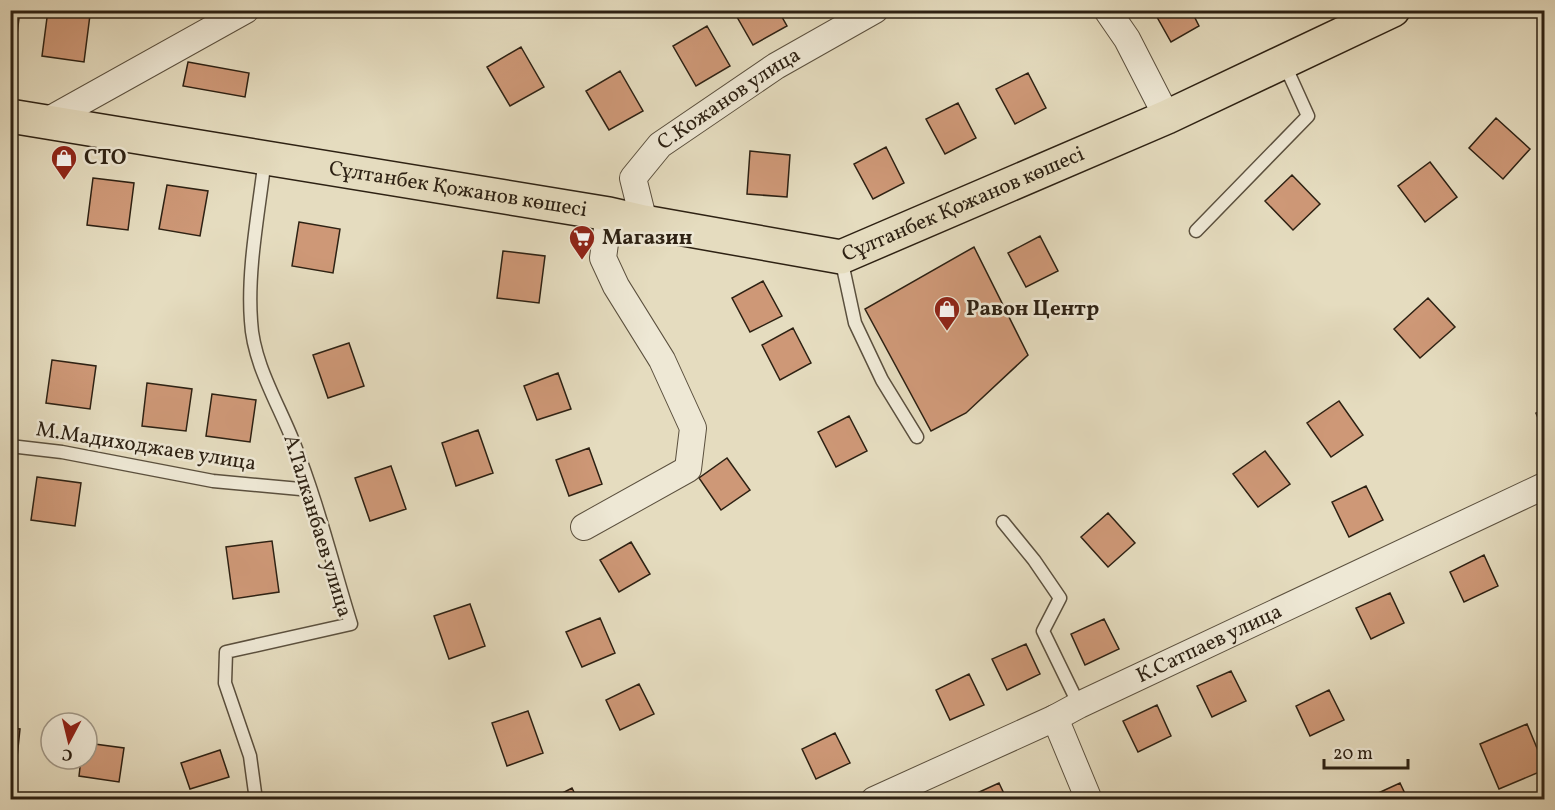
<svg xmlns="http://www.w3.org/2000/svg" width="1555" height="810" font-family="Vollkorn,serif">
  <rect width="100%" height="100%" fill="#e5dcbf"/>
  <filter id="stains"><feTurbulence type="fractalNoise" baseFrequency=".00333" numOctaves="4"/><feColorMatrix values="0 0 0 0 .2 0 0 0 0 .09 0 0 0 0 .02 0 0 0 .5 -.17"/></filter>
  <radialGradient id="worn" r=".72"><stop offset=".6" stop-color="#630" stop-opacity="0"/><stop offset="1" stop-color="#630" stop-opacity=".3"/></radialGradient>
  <path fill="#ce9877" stroke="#2d2113" stroke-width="1.5" d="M10,10H20L15,50H10Z
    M48,10L90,15L84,62L42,56Z
    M733,10H778L787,26L753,45Z
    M1153,10H1191L1199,26L1171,42Z
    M707,26L730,66L696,86L673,46Z
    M521,47L544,87L510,106L487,67Z
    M188,62L249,73L245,97L183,86Z
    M620,71L643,111L609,130L586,91Z
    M1028,73L1046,108L1015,124L996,89Z
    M958,103L976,138L945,154L926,119Z
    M1496,118L1530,149L1503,179L1469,148Z
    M886,147L904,183L873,199L854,164Z
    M750,151L790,155L787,197L747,194Z
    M1430,162L1457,197L1425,222L1398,186Z
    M1292,175L1320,204L1293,230L1265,201Z
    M93,178L134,183L128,230L87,225Z
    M167,185L208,191L200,236L159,229Z
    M299,222L340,229L333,273L292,266Z
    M1040,236L1058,271L1026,287L1008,253Z
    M974,247L1028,355L966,413L931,431L865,309Z
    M503,251L545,256L539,303L497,298Z
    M763,281L782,316L750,332L732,298Z
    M1428,298L1455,327L1420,358L1394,329Z
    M793,328L811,363L780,380L762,345Z
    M349,343L364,386L328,398L313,355Z
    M52,360L96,366L90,409L46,403Z
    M558,373L571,409L537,420L524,386Z
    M147,383L192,389L186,431L142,426Z
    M212,394L256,400L250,442L206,436Z
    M1339,401L1363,435L1331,457L1307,423Z
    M1544,409V432L1536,413Z
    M849,416L867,451L836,467L818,432Z
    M478,430L493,473L456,486L442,443Z
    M589,448L602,484L569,496L556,460Z
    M1265,451L1290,484L1258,507L1233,474Z
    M727,458L750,490L721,510L699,478Z
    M391,466L406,509L370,521L355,478Z
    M37,477L81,483L75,526L31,520Z
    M1366,486L1383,520L1349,537L1332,502Z
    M1108,513L1135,543L1108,567L1081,537Z
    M272,541L279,592L233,599L226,547Z
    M631,542L650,574L619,592L600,560Z
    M1484,555L1498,586L1464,602L1450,572Z
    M1390,593L1404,623L1371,639L1356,608Z
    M470,604L485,646L449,659L434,616Z
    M600,618L615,653L582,667L566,632Z
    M1104,619L1119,649L1085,665L1071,634Z
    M1026,644L1040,674L1007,690L992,659Z
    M1231,671L1246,701L1212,717L1197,686Z
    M969,674L984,705L950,720L936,690Z
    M639,684L654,714L620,730L606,700Z
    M1329,690L1344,720L1310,736L1296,706Z
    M1157,705L1171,736L1138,752L1123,721Z
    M528,711L543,753L507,766L492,723Z
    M1527,724L1544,765V770L1499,789L1480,744Z
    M10,728L20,729L16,767H10Z
    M835,733L850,763L816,779L802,749Z
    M87,743L124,748L119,782L79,776L81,759H87Z
    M220,750L229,777L190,789L181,763Z
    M999,783L1007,800H966V798Z
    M1400,783L1408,800H1363Z
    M572,788L578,800H549Z"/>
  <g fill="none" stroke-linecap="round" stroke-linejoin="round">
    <g stroke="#5b503e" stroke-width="15">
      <path id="service" d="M1196,231L1308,116L1284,63
        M841,258L855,323L882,380L917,437
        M10,446L62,452L213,481L311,490
        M1003,522L1034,560L1060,598L1043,631L1079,705
        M256,800L250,756L225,683L226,652L351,624C332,563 317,500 293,441C278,403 253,363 251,321C247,270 259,210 265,158"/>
    </g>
    <g stroke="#5b503e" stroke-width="28">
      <g id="minor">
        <path d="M1107,10L1127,39L1167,117"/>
        <path d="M45,122L246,10"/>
        <path id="s1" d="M644,222L633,178L660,145L776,66L875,10"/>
        <path d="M584,527L688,469L693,428L662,360L616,286L603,258L609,214"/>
        <path d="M1055,718L1089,800"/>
        <path id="s2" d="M874,800L1055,718L1079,705L1544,486"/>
      </g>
    </g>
    <g stroke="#2d2113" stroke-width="36">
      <g id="primary">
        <path id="s3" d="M10,116L609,214L644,222L841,257L1167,117L1393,10"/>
      </g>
    </g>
    <use href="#service" stroke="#eee8d5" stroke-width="12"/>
    <use href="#minor" stroke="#eee8d5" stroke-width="26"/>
    <use href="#primary" stroke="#e5dcbf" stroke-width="33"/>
  </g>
  <defs>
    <g id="shop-pin" transform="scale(1.35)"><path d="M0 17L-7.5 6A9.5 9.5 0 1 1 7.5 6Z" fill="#8f2418" stroke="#eee8d5"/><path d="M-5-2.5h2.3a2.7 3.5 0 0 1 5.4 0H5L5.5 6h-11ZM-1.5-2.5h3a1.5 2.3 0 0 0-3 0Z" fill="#fff"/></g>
    <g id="supermarket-pin" transform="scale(1.35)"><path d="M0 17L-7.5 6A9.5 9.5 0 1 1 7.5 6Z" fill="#8f2418" stroke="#eee8d5"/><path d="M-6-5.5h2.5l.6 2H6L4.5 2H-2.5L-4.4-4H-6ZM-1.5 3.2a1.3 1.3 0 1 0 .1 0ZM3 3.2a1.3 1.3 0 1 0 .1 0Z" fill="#fff"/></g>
  </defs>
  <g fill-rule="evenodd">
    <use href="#shop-pin" x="64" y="158"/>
    <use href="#supermarket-pin" x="582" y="238"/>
    <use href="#shop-pin" x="947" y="309"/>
  </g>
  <g text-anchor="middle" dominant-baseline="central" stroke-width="5" stroke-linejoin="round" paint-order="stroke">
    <g font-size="21" fill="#2d2113" stroke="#eee8d5">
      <text stroke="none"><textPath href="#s1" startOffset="171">С.Кожанов улица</textPath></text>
      <text stroke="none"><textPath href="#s3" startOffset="454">Сұлтанбек Қожанов көшесі</textPath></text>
      <text stroke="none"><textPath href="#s3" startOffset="976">Сұлтанбек Қожанов көшесі</textPath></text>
      <text transform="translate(146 447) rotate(9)">М.Мадиходжаев улица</text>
      <text transform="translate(317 526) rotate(73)">А.Талканбаев улица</text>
      <text stroke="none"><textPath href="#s2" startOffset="370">К.Сатпаев улица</textPath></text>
    </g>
    <g font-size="21" font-weight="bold" fill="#2d2113" stroke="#eee8d5" text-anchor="start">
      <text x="84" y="158">СТО</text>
      <text x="602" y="238">Магазин</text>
      <text x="966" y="309">Равон Центр</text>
    </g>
  </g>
  <rect width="1555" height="810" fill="none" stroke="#e5dcbf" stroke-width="36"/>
  <rect x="12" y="12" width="1531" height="786" fill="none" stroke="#2d2113" stroke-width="3"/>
  <rect x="18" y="18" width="1519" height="774" fill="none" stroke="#2d2113" stroke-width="1.5"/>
  <g transform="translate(69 741) rotate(187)"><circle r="28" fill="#eee8d5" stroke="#a19887" stroke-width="1.5"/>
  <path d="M0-4.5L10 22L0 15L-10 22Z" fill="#8f2418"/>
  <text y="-9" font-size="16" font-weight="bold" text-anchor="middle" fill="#2d2113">С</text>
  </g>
  <path d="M1324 759v9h84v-9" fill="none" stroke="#2d2113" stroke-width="3"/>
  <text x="1333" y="759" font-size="18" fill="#2d2113" stroke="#eee8d5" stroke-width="4.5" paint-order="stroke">20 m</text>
  <rect width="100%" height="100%" filter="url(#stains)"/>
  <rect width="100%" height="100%" fill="url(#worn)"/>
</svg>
